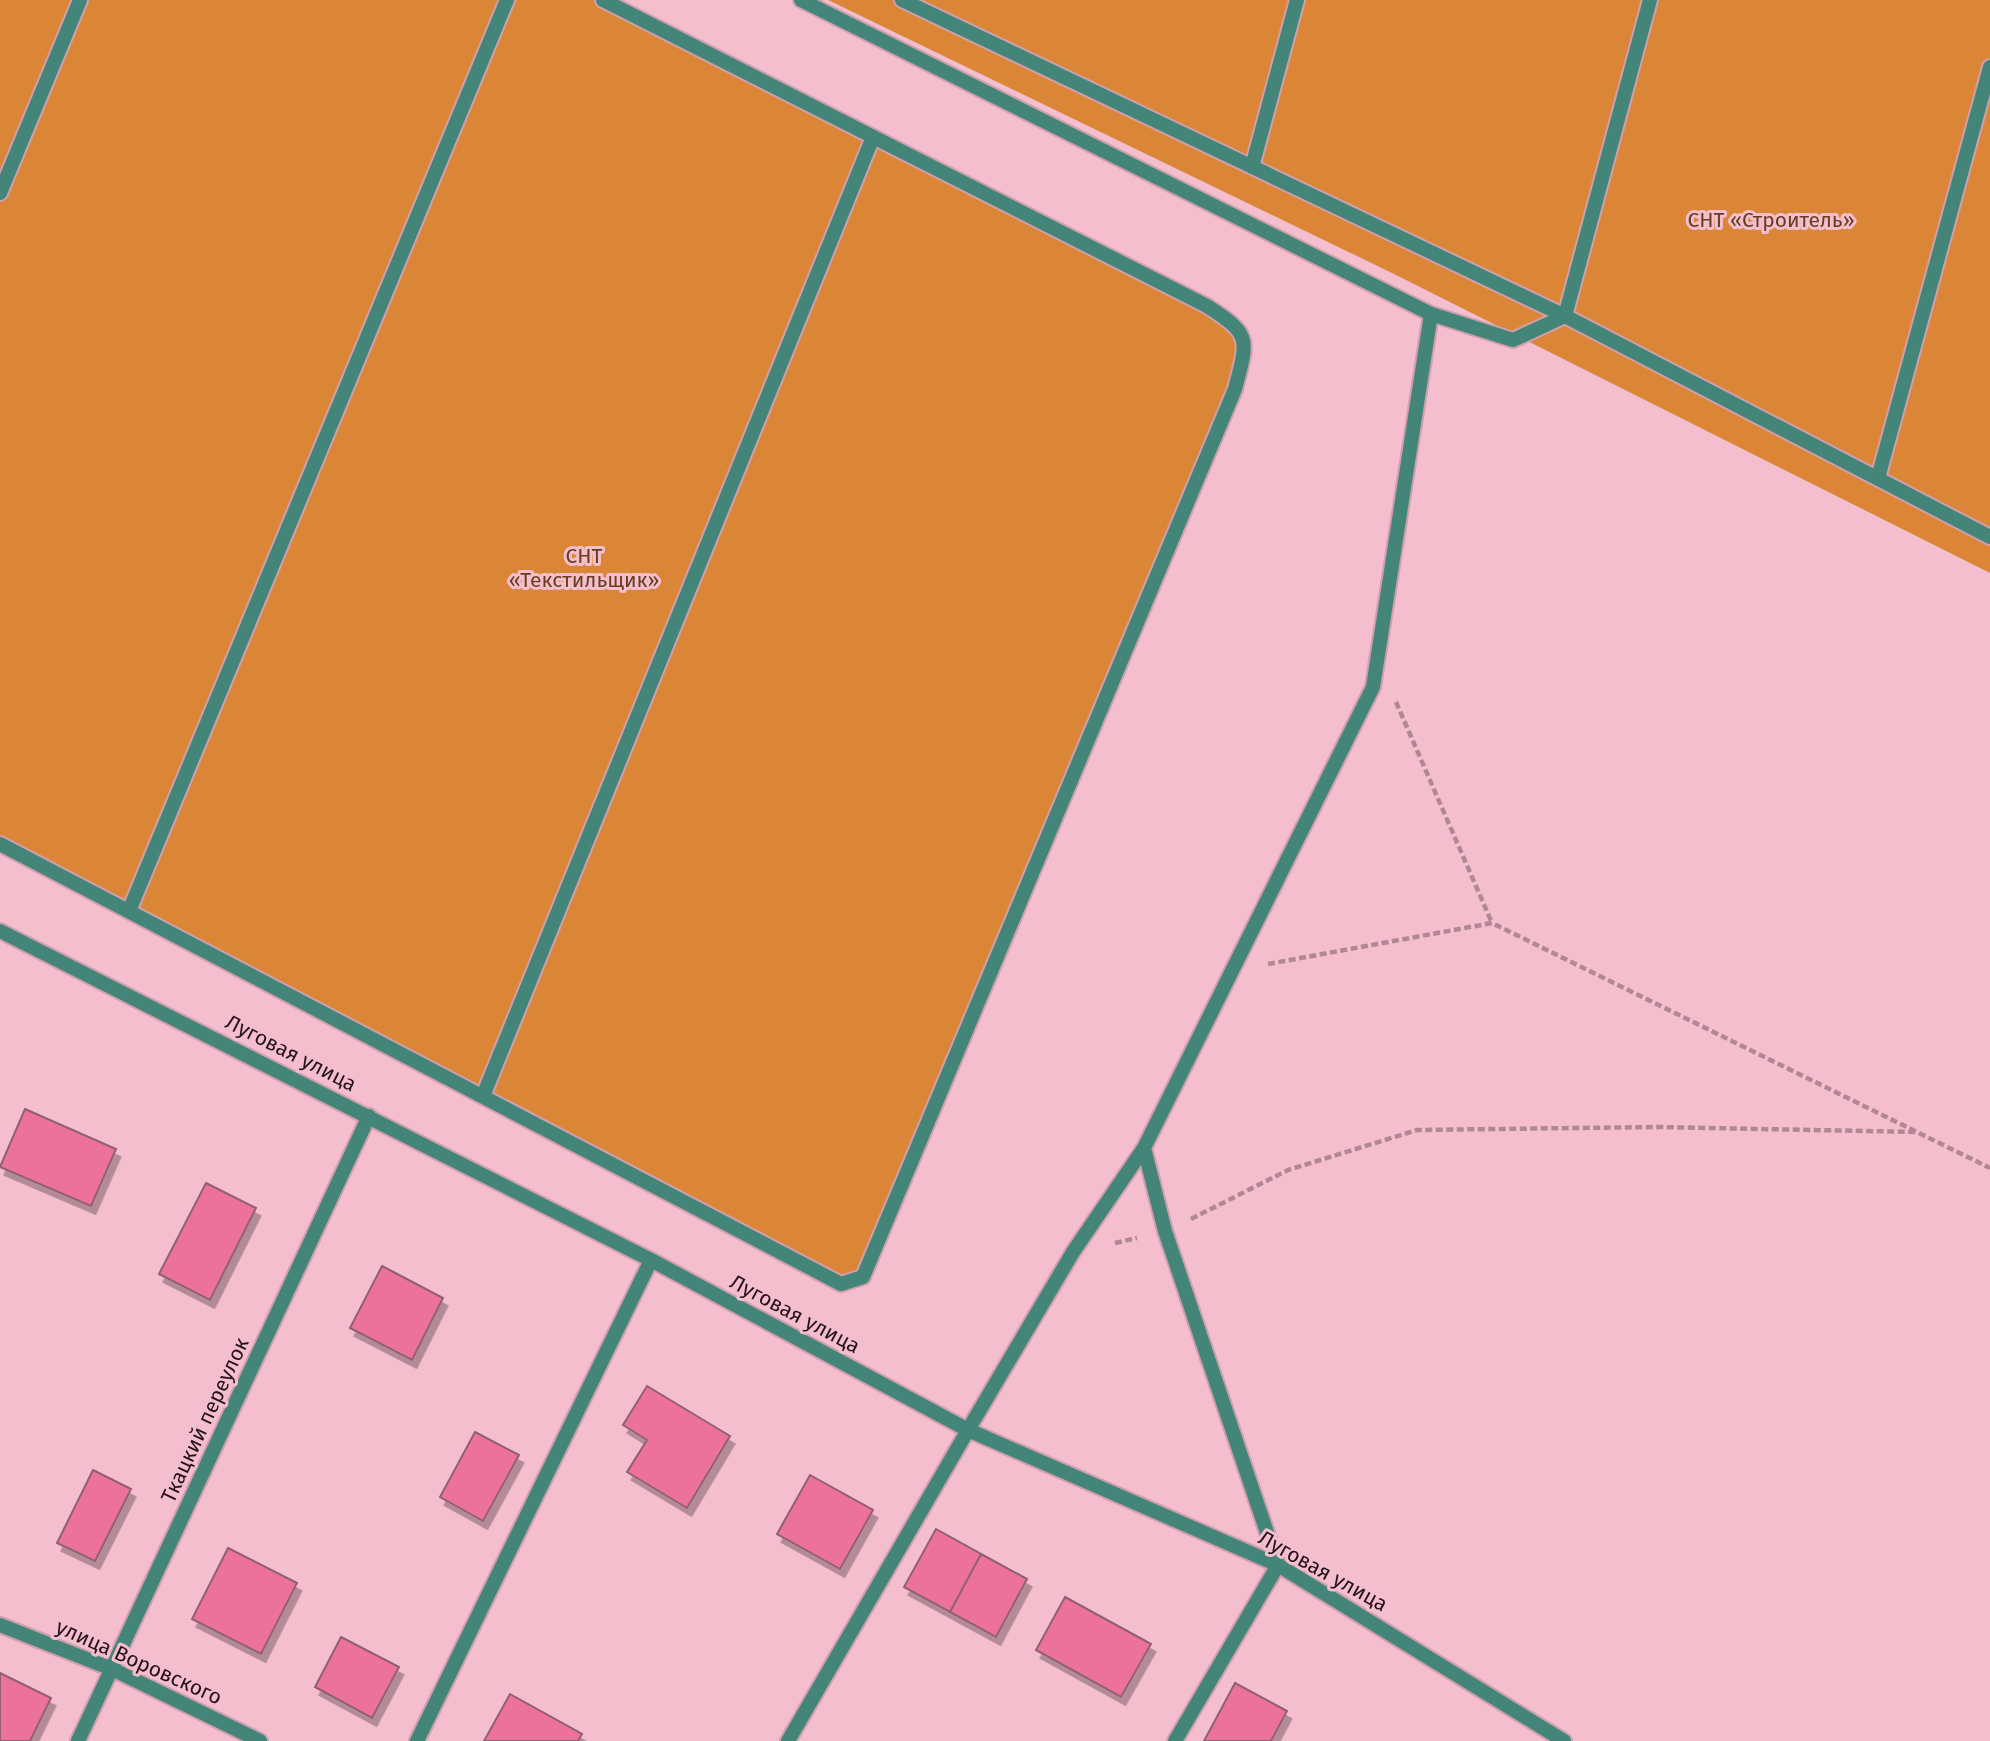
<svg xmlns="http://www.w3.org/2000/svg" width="1990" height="1741" font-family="'Fira Sans',sans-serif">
  <defs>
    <filter id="shadow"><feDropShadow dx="4.5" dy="8" stdDeviation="0" flood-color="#0004"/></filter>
  </defs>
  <rect width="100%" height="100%" fill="#f4bece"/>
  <path fill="#db8636" d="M0,0H603L1207,306L1246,349L863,1277L841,1284L0,844Z
    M828,0H1990V573L1392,273Z"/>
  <path fill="#ec729c" stroke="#90616f" stroke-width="2" filter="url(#shadow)" d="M25,1109L116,1149L91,1206L0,1167Z
    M206,1183L256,1208L210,1300L159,1274Z
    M382,1266L443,1298L412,1360L350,1328Z
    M647,1386L730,1436L687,1508L627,1472L647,1440L623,1425Z
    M475,1432L519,1455L483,1521L440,1497Z
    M93,1470L131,1489L95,1561L57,1543Z
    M810,1475L873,1510L840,1569L777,1534Z
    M936,1529L981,1554L950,1612L904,1587Z
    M228,1548L297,1583L261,1654L192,1619Z
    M981,1554L1027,1579L996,1637L950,1612Z
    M1065,1597L1151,1644L1121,1697L1036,1650Z
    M341,1637L399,1667L372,1718L315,1687Z
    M0,1673L51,1698L30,1741H0Z
    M1235,1683L1287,1711L1271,1741H1204Z
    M510,1694L582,1734L578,1741H484Z"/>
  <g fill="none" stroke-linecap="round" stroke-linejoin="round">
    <g stroke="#cf9fad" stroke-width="18">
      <path id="service" d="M902,0L1565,316L1990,537
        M1252,167L1297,0
        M1565,316L1650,0
        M1878,478L1990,67
        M129,911L507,0
        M483,1096L873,137
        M1144,1148L1165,1231L1278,1565
        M968,1430L1073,1252L1144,1148L1373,687L1431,314"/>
    </g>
    <g stroke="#cf9fad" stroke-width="18">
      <path id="minor" d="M801,0L1431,314L1513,340L1565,316
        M0,193L80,0
        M0,844L841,1284L863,1277L1235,389C1248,339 1252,335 1207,306L603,0
        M0,931L651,1260L968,1430L1278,1565L1564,1741
        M0,1625L112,1669L260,1741
        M78,1741L369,1116
        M417,1741L651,1260
        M788,1741L968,1430
        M1175,1741L1278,1565"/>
    </g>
    <path stroke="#b18794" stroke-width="4.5" stroke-dasharray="7 3.5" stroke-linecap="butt" d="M1396,702L1492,923
      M1268,964L1492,923L1990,1168
      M1191,1219L1288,1170L1417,1130L1657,1127L1918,1132
      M1115,1243L1137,1238"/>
    <use href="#service" stroke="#448579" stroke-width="14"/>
    <use href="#minor" stroke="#448579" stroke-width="14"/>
  </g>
  <g text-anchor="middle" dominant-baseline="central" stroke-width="6" stroke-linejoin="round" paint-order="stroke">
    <g font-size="21" fill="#663e1b" stroke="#f4bece">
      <text x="1771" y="220">СНТ «Строитель»</text>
      <text x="584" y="556">СНТ<tspan x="584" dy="24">«Текстильщик»</tspan></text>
    </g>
    <g font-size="21" fill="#241218" stroke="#f4bece">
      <text transform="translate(291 1053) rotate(27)">Луговая улица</text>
      <text transform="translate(795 1314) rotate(28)">Луговая улица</text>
      <text transform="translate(205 1420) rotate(-65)">Ткацкий переулок</text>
      <text transform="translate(1323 1571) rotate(29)">Луговая улица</text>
      <text transform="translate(139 1662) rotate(24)">улица Воровского</text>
    </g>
  </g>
</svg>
